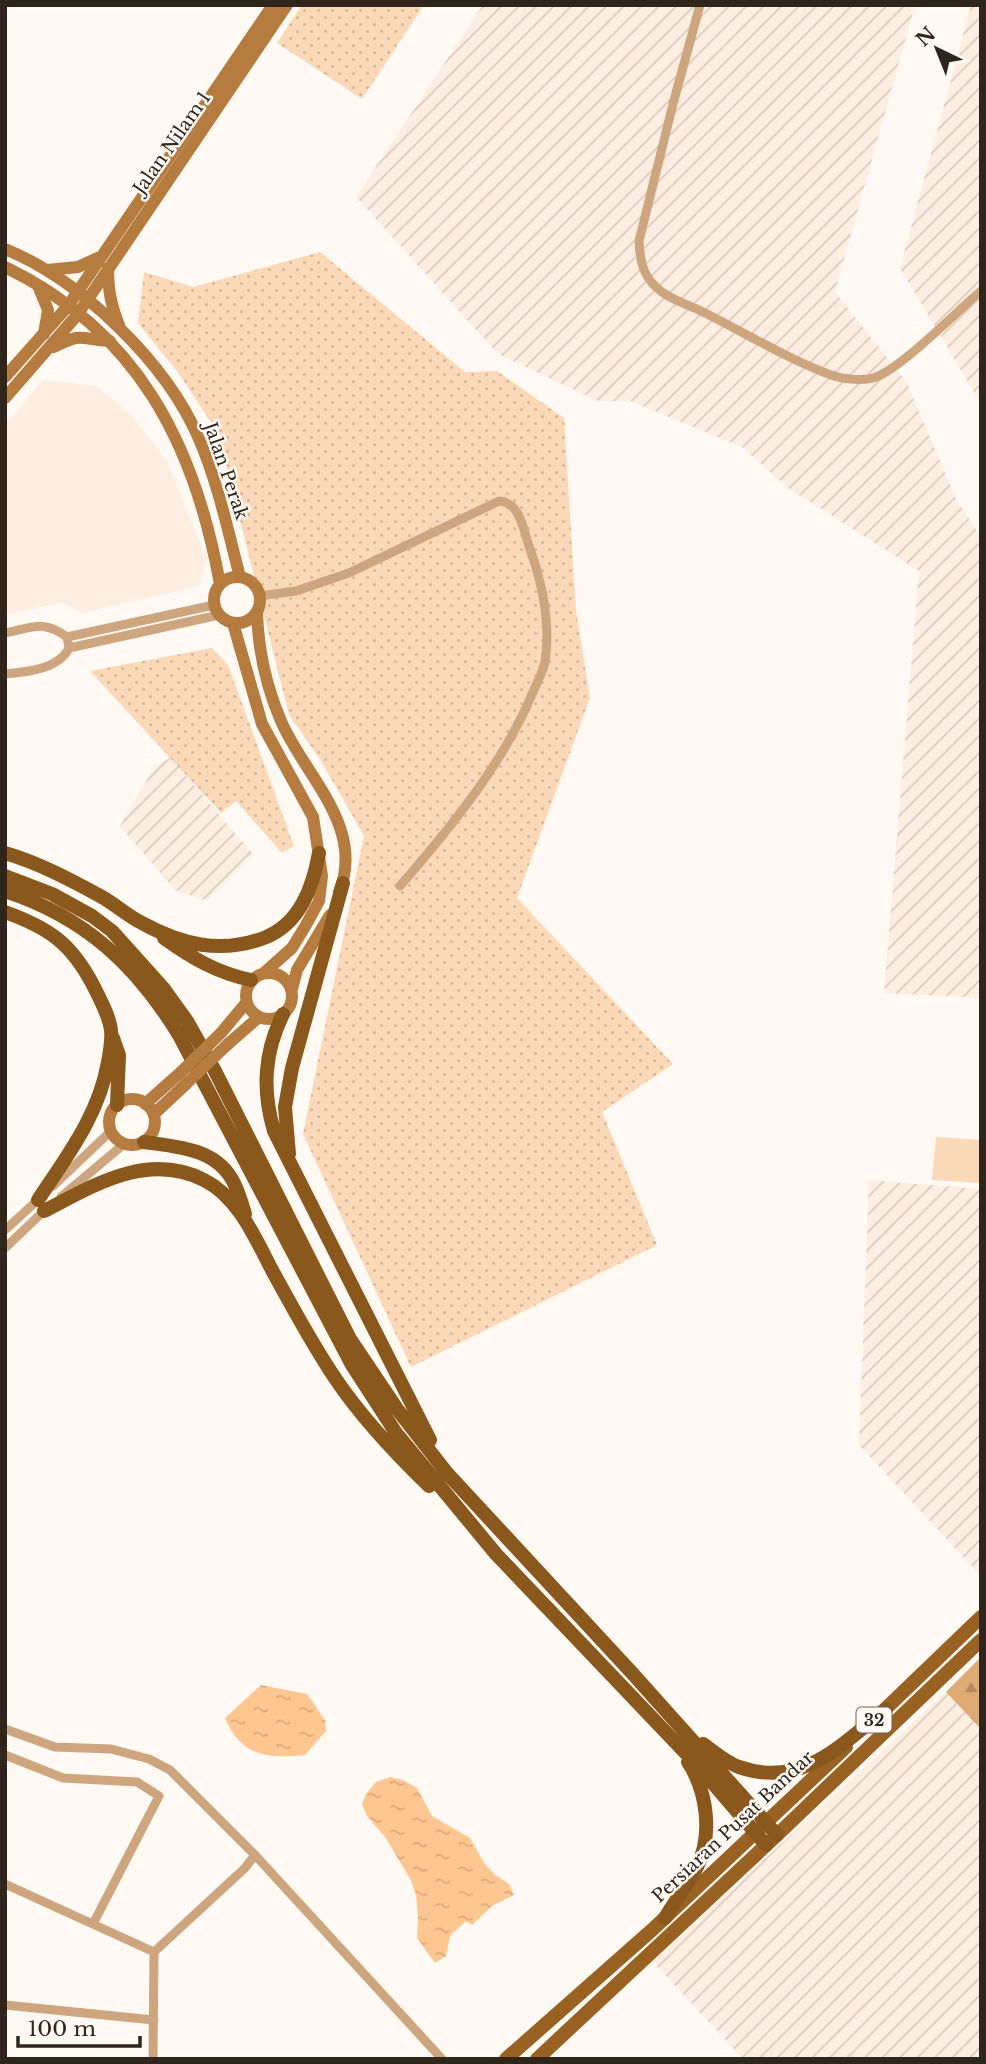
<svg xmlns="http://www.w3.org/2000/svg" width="986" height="2064" font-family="'Libre Baskerville',serif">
  <defs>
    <pattern id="industrial-furrows" width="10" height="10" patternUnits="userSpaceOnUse" patternTransform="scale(1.75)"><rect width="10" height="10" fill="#fdeee1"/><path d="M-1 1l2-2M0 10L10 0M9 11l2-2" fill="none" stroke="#d9ccc0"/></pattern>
    <pattern id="grass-dots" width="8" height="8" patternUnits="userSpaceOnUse" patternTransform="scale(1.75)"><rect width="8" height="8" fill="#fbd9b8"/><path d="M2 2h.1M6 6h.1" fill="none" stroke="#d7ba9e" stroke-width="1.8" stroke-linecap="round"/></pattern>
    <pattern id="forest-firs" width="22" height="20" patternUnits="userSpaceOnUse" patternTransform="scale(1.75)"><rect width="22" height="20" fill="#e0aa74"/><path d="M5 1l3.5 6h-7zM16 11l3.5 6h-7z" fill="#b68a5e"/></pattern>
    <pattern id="water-ripples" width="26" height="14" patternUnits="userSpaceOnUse" patternTransform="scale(1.75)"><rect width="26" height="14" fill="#fec690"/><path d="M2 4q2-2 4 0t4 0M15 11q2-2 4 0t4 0" fill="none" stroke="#daaa7c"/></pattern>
  </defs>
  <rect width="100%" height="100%" fill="#fef9f3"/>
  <path fill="#fdeee1" d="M43,380L96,386L132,416L168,463L206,558L199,586L81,613L63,602L5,615V422L17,412Z"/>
  <path fill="url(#industrial-furrows)" d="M483,5H915L835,292L907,383L957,501L981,537V998L884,993L919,571L788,488L742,447L630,401H598L498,354L356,197Z
    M971,5H981V404L900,268Z
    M170,757L253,854L207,901L175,890L120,826L154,768Z
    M869,1180L981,1189V1576L859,1445Z
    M981,1657V2059H743L653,1962L946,1692Z"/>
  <path fill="url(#grass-dots)" d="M302,5H424L362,99L277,43Z
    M320,252L465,372L497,371L564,418L576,610L590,698L517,898L673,1064L602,1112L657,1245L411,1367L303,1134L364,836L320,759L289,715L218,433L180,375L138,323L144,272L193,287Z
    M212,648L228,665L294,846L282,853L236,801L221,813L90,671Z"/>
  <path fill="url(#forest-firs)" d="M981,1657V1729L946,1692Z"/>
  <path fill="#fbd9b8" d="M936,1137L981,1140V1183L932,1180Z"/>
  <path fill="url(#water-ripples)" d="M261,1685L307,1694L325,1720L326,1731L305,1755C266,1759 241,1756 225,1718Z
    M390,1777L403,1780L417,1788L432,1816L470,1838L484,1863L494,1874L509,1884L514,1895L492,1906L472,1925L466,1921L450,1936L446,1956L435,1963L417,1938L418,1917L416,1895L411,1880L385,1837L367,1816L362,1804L366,1794L376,1782Z"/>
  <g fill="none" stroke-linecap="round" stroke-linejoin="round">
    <path stroke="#cda57f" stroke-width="9" d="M700,5L673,104L639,241C640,258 642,273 654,285C667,299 685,303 701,311C744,332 785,358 831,375C842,379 861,381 873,378C899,371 957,311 981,291
      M260,596L296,591L349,573L499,501C520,502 523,529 529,546C542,582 551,623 545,662C543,672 537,682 533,692C503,764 451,827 400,886
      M5,633C32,628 43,619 67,637L69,648C59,669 27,672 5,674
      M67,637L214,605
      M69,648L219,615
      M53,1186L111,1131
      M61,1197L124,1144
      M5,1230L40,1198
      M5,1248L47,1208
      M5,1729L55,1747L111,1749L149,1759L170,1770L255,1855L442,2059
      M5,1755L63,1778L137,1782L159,1796L94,1922
      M5,1884L154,1952
      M5,2005L154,2020
      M153,2059L154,1952L245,1868L255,1855"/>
    <path stroke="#b57b3f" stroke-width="12" d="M5,249C81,280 167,363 199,439C218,483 228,531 240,577
      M5,267C138,331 195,445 220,584
      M108,268C108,290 111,305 119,325
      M47,270L78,267L100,257
      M39,288L48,310L44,334
      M54,347C84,331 81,340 110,341
      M5,377L68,306L273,5
      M5,398L78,314L287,5
      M214 600a23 23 0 1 1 46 0a23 23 0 1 1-46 0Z
      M257,611C258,649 266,686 281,721C304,775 366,827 339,892
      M233,623L262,724L313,817L322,876L319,901L306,925L292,948L265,972
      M246 996a23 23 0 1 1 46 0a23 23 0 1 1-46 0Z
      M292,989L297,970L330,915
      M221,1033L246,1003
      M228,1044L259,1017
      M109 1122a23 23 0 1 1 46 0a23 23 0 1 1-46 0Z
      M145,1104L180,1073
      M154,1114L186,1084"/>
    <path stroke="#996122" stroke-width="14" d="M878,1716L981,1617
      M506,2059L652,1930L846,1747
      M537,2059L777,1835L981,1640"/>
    <path stroke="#8a571c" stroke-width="14" d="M5,853C39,863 71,880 102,897C116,905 128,916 142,923C182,945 221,954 264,938C300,924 313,887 319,853
      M5,876L52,894L92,916L112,931L164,989L187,1021L215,1071L350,1339L397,1409L447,1473L633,1674L777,1835
      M5,891C85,917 136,965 179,1035L352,1365L396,1433L496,1554L698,1766L766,1845
      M5,912C49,928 71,943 93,985C100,999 109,1015 111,1030C112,1040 110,1052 108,1062C99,1115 67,1156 38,1200
      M164,938C192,958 217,973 251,980
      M283,1014C264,1053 262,1090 274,1131L430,1440
      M113,1038L119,1055L117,1105
      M144,1142C178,1147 217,1148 234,1183C239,1193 242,1204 245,1214
      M289,1154L285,1107L292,1068L343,883
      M44,1211C93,1186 147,1151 204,1180C242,1199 258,1246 278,1281C296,1314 314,1347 335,1378C361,1417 395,1453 429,1486
      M703,1744C714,1752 727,1763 739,1767C802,1789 841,1745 886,1709
      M665,1918C675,1901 688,1884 697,1867C713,1835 707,1791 688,1762"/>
    <path stroke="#b57b3f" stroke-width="12" d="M180,1073L221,1033
      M186,1084L228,1044"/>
  </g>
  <g text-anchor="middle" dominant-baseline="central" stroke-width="5" stroke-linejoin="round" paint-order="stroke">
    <rect fill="#fef9f3" stroke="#6d655c" stroke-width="2" x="856.5" y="1707.5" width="35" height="25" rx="5"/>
    <g font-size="16" font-weight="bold" fill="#2f251b">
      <text x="874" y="1720">32</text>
    </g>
    <g font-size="18" fill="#2f251b" stroke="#fef9f3">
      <text transform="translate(172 143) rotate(-55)">Jalan Nilam 1</text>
      <text transform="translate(226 471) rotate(71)">Jalan Perak</text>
      <text transform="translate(733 1827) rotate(-43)">Persiaran Pusat Bandar</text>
    </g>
  </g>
  <rect width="986" height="2064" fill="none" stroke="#2f251b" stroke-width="14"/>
  <g transform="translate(937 49) rotate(317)" stroke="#fef9f3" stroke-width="5" paint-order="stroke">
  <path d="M0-5L12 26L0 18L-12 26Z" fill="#2f251b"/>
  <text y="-10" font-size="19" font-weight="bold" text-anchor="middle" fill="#2f251b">N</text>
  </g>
  <path d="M18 2036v10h122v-10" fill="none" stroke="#2f251b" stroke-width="3.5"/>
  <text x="28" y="2036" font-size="21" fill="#2f251b" stroke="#fef9f3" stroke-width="5" paint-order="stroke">100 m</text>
</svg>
